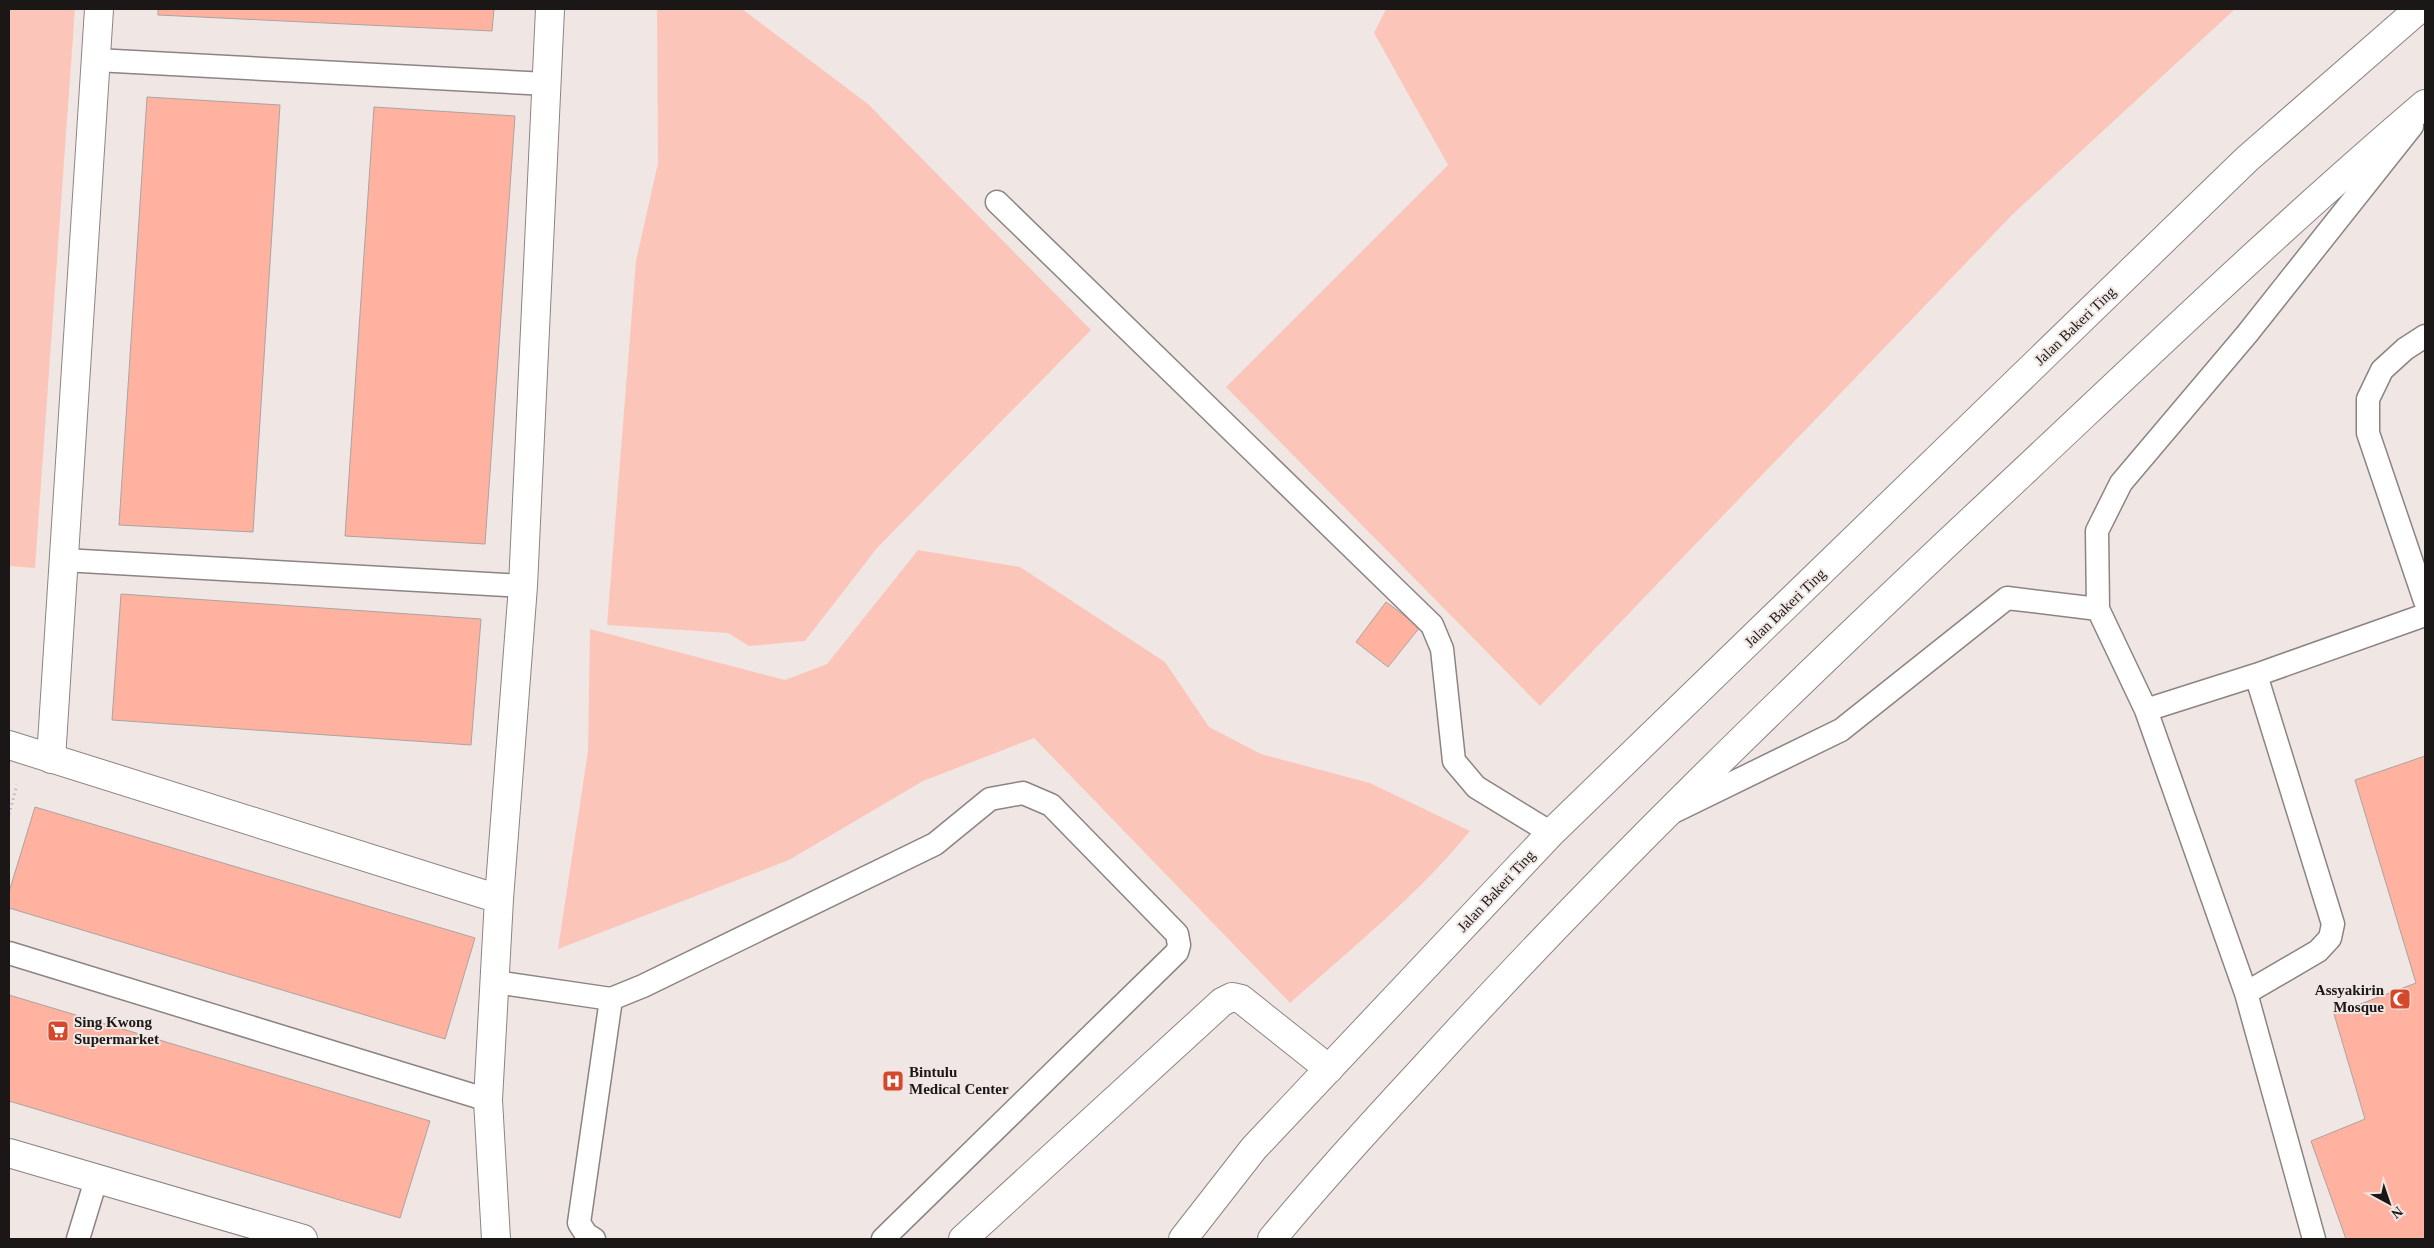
<svg xmlns="http://www.w3.org/2000/svg" width="2434" height="1248" font-family="'Times New Roman',serif">
  <rect width="100%" height="100%" fill="#f0e7e4"/>
  <path fill="#fbc6b9" d="M9,9H75L35,568L9,566Z
    M657,9H742L868,104L1091,330L877,548L805,641L749,646L728,633L607,625L636,261L658,163Z
    M1386,9H2235L2013,214L1540,706L1226,387L1448,165L1374,33Z
    M918,550L1020,567L1165,662L1209,727L1261,754L1370,783L1470,831C1418,895 1352,948 1290,1003L1034,738L923,781L789,860L558,949L588,751L590,629L785,680L827,664Z"/>
  <path fill="#feb29f" stroke="#aba3a1" d="M158,9H494L492,31L158,15Z
    M147,97L280,105L253,532L119,525Z
    M374,107L515,116L485,544L345,536Z
    M121,594L481,619L471,745L112,720Z
    M1386,602L1420,627L1388,667L1356,642Z
    M2425,756V1239H2346L2311,1141L2365,1119L2334,1014L2416,983L2355,780Z
    M35,807L475,938L445,1039L9,908V892Z
    M9,995L430,1121L400,1218L9,1101Z"/>
  <g fill="none" stroke-linecap="round" stroke-linejoin="round">
    <g stroke="#8c8482" stroke-width="25">
      <path id="service" d="M96,60L547,84
        M997,202L1432,625L1442,649L1454,761L1476,787L1551,833
        M2425,336L2405,349L2382,370L2368,399V433L2425,601
        M64,560L523,586
        M2146,710L2256,675L2425,615
        M1675,811L1841,730L2007,598L2098,609
        M9,953L488,1100
        M495,982L611,999L579,1223L586,1234L594,1239
        M2246,993L2318,951L2330,938L2333,924L2256,675
        M611,999L643,986L935,844L990,799L1023,793L1051,805L1177,934L1179,945L1177,952L883,1239
        M78,1239L96,1180
        M2314,1239L2246,993L2146,710L2098,609L2097,531L2121,483L2247,334L2412,126"/>
    </g>
    <g stroke="#8c8482" stroke-width="30">
      <path id="minor" d="M9,745L499,899
        M51,759L99,9
        M9,1153L303,1239
        M496,1239L488,1100L499,899L523,586L550,9
        M963,1239L1222,1002L1232,997L1241,999L1329,1069"/>
    </g>
    <g stroke="#8c8482" stroke-width="30">
      <path id="primary" d="M1183,1239L1254,1148L1551,833L2247,159L2419,9
        M1272,1239C1320,1181 1371,1125 1423,1069C1598,876 1785,695 1975,517C2124,378 2270,236 2425,104"/>
    </g>
    <path stroke="#aca5a3" stroke-width="3" stroke-dasharray="1 4" stroke-linecap="butt" d="M9,814L17,785"/>
    <use href="#service" stroke="#fff" stroke-width="22"/>
    <use href="#minor" stroke="#fff" stroke-width="28"/>
    <use href="#primary" stroke="#fff" stroke-width="28"/>
  </g>
  <defs>
    <g id="mosque-square" transform="scale(1.125)"><rect x="-9" y="-9" width="18" height="18" rx="4" fill="#d4492b" stroke="#f0e7e4"/><path d="M3.5-4.9A6 6 0 1 0 3.5 4.9A5 5 0 1 1 3.5-4.9Z" fill="#fff"/></g>
    <g id="supermarket-square" transform="scale(1.125)"><rect x="-9" y="-9" width="18" height="18" rx="4" fill="#d4492b" stroke="#f0e7e4"/><path d="M-6-5.5h2.5l.6 2H6L4.5 2H-2.5L-4.4-4H-6ZM-1.5 3.2a1.3 1.3 0 1 0 .1 0ZM3 3.2a1.3 1.3 0 1 0 .1 0Z" fill="#fff"/></g>
    <g id="hospital-square" transform="scale(1.125)"><rect x="-9" y="-9" width="18" height="18" rx="4" fill="#d4492b" stroke="#f0e7e4"/><path d="M-5-5h3v3.5h4V-5h3V5h-3V1.5h-4V5h-3Z" fill="#fff"/></g>
  </defs>
  <g fill-rule="evenodd">
    <use href="#mosque-square" x="2400" y="999"/>
    <use href="#supermarket-square" x="58" y="1031"/>
    <use href="#hospital-square" x="893" y="1081"/>
  </g>
  <g text-anchor="middle" dominant-baseline="central" stroke-width="4" stroke-linejoin="round" paint-order="stroke">
    <g font-size="15" fill="#1a1716" stroke="#f0e7e4">
      <text transform="translate(2075 326) rotate(-44)">Jalan Bakeri Ting</text>
      <text transform="translate(1785 608) rotate(-44)">Jalan Bakeri Ting</text>
      <text transform="translate(1496 891) rotate(-47)">Jalan Bakeri Ting</text>
    </g>
    <g font-size="15" font-weight="bold" fill="#1a1716" stroke="#f0e7e4" text-anchor="start">
      <text x="2384" y="990" text-anchor="end">Assyakirin<tspan x="2384" dy="17">Mosque</tspan></text>
      <text x="74" y="1022">Sing Kwong<tspan x="74" dy="17">Supermarket</tspan></text>
      <text x="909" y="1072">Bintulu<tspan x="909" dy="17">Medical Center</tspan></text>
    </g>
  </g>
  <rect width="2434" height="1248" fill="none" stroke="#1a1716" stroke-width="20"/>
  <g transform="translate(2389 1203) rotate(140)" stroke="#f0e7e4" stroke-width="4" paint-order="stroke">
  <path d="M0-4L9 19L0 12L-9 19Z" fill="#1a1716"/>
  <text y="-8" font-size="14" font-weight="bold" text-anchor="middle" fill="#1a1716">N</text>
  </g>
</svg>
